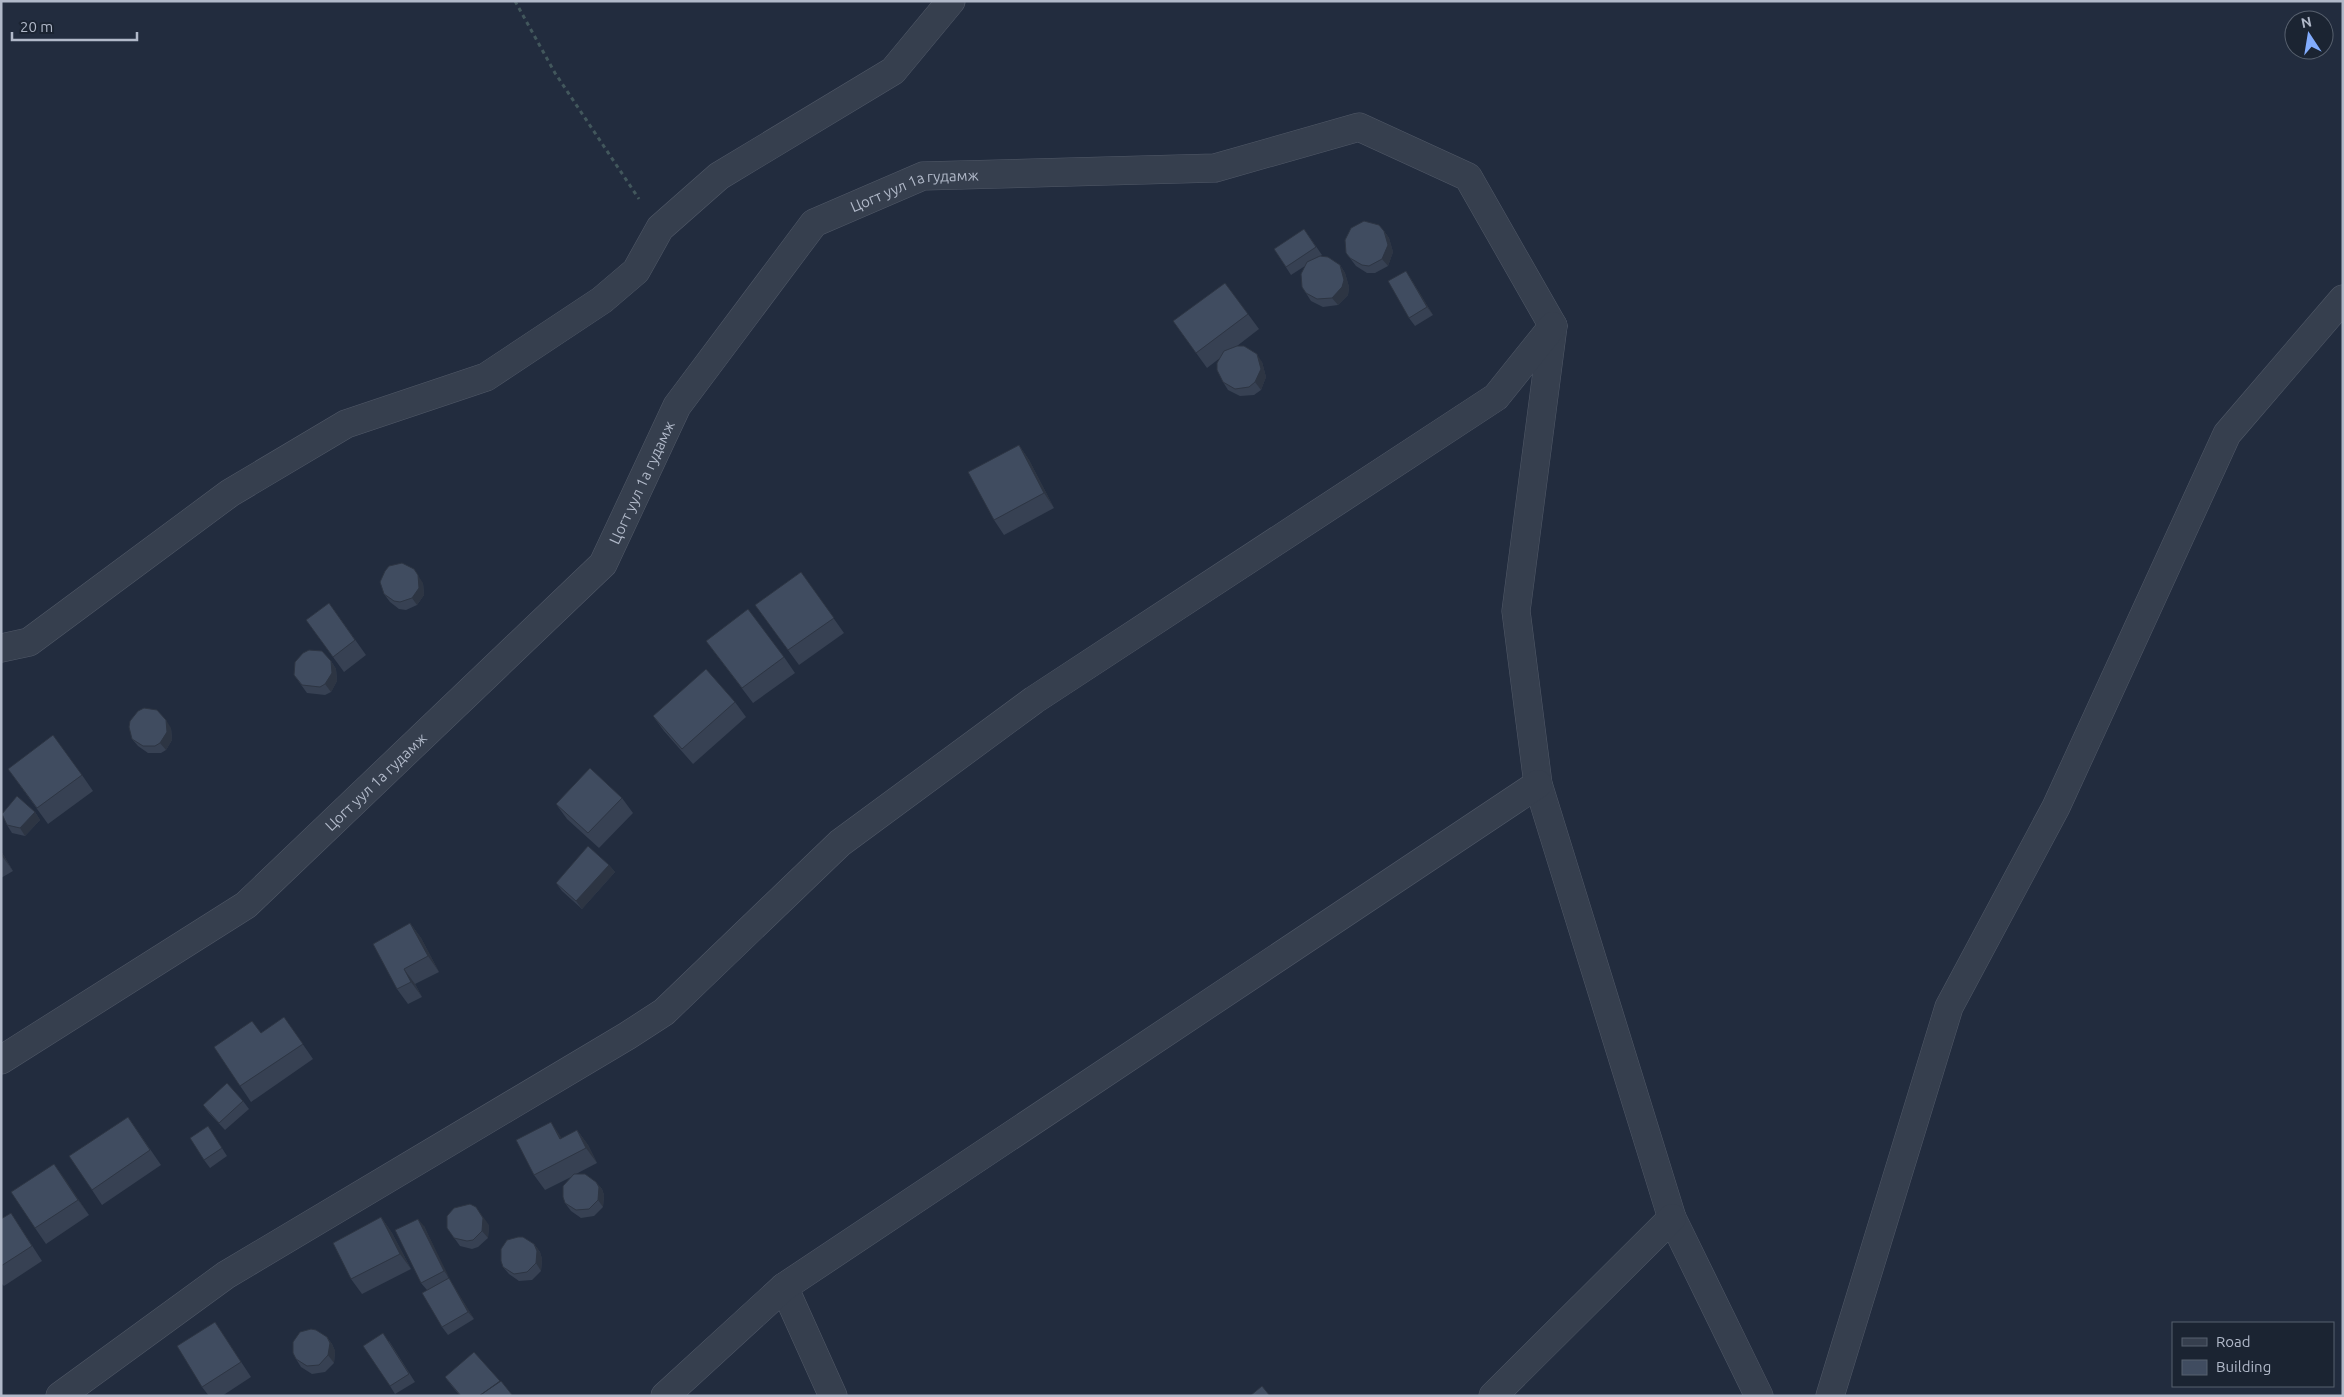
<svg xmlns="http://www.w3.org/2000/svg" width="2344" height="1397" font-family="Ubuntu,sans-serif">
  <rect width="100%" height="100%" fill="#222c3e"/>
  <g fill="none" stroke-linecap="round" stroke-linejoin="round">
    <g stroke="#515968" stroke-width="29">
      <g id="street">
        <path d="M1,648L29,642L230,493L346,424L486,377L602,300L636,271L660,228L719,176L893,71L951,1"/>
        <path id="s1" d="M1,1060L246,905L603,564L677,406L814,223L923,176L1215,168L1359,127L1468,177L1553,326L1516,611L1538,784L1672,1218L1759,1396"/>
        <path d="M784,1287L833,1396"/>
        <path d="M60,1396L226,1275L627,1036L664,1012L840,843L1034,700L1496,397L1553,326"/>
        <path d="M665,1396L784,1287L1538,784"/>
        <path d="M1493,1396L1672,1218"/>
        <path d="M1830,1396L1949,1007L2056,807L2227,434L2343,299"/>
      </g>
    </g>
    <path stroke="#42575c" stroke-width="3" stroke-dasharray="4 4" stroke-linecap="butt" d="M515,1L555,73L639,199"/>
    <use href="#street" stroke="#363f4e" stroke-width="28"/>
  </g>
  <path fill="#374153" d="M1304,229L1322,255L1319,257L1340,265L1345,273L1349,287L1348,295L1338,305L1323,307L1311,301L1302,287L1305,266L1291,275L1274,249Z
    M1384,231L1389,238L1393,252L1388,266L1375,273H1367L1356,266L1346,253Z
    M1411,279L1433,315L1415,326L1409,318Z
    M1248,314L1259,329L1237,346L1262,362L1266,377L1261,390L1254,395L1240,396L1228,390L1223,382L1220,358L1207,368L1173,321Z
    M1019,445L1029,460L1054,508L1004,535L994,520Z
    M801,572L844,633L799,665L755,605Z
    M423,583L424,595L417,605L406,610L399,609L390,602L384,594Z
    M329,603L366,655L344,672L306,620Z
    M706,641L784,657L795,673L753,703Z
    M331,661L336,669L337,681L331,692L325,695L307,693L294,675Z
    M735,702L746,717L693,764L664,731L653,716Z
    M171,728L172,740L166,750L161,753H148L138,746L132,739Z
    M8,769L82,775L93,791L48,824Z
    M622,798L633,813L599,848L567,819L556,804Z
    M35,812L40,820L25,836L12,833L7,825Z
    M1,851L13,871L1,878Z
    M609,865L615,872L582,909L562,891L556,883Z
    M410,923L421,938L439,972L415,984L422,997L408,1004L397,989Z
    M284,1017L313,1059L251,1102L214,1047L261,1033Z
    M243,1101L249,1109L225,1130L209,1113L203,1105Z
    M128,1117L161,1165L102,1205L92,1190Z
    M208,1126L227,1156L210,1168L204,1160Z
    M577,1130L588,1145L597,1163L576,1174L596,1182L602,1189L604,1195L603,1207L594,1216L581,1218L571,1211L565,1203L573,1176L545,1190L534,1175Z
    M54,1164L89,1215L46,1244L35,1228Z
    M11,1213L42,1261L4,1286L1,1283V1219Z
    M381,1217L392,1233L411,1269L362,1294L351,1279Z
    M489,1225L488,1238L478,1247L472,1249L460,1246L447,1228Z
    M424,1226L449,1279L474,1319L448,1335L442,1327L427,1290L421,1283Z
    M534,1244L540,1252L542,1259L541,1271L532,1280L519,1281L509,1274L503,1267Z
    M215,1322L251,1377L222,1396H209L202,1387Z
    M327,1337L332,1344L335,1351L334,1363L325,1372L312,1374L301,1367L296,1359Z
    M389,1341L415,1382L395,1394L390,1386Z
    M445,1377L513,1396H460L451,1385Z"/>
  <path fill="#2d3543" d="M1384,231L1389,238L1393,252L1388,266L1382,259Z
    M1340,265L1345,273L1349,287L1348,295L1338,305L1332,298Z
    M1406,271L1411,279L1433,315L1427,307Z
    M1257,354L1262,362L1266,377L1261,390L1255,382Z
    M1019,445L1029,460L1054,508L1044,493Z
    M414,569L423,583L424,595L417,605L412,598Z
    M331,661L336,669L337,681L331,692L325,684Z
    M166,720L171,728L172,740L166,750L160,743Z
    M35,812L40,820L25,836L20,828Z
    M1,851L13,871L2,856Z
    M609,865L615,872L582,909L576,901Z
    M410,923L421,938L439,972L428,956Z
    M404,969L415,984L422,997L411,982Z
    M551,1122L561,1137L570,1154L560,1139Z
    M577,1130L588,1145L597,1163L586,1148Z
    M54,1164L65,1179L89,1215L78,1200Z
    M596,1182L602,1189L604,1195L603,1207L598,1200Z
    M476,1207L489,1225L488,1238L482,1231Z
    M381,1217L392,1233L411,1269L400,1254Z
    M418,1219L424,1226L450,1279L444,1271Z
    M534,1244L540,1252L542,1259L541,1271L536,1263Z
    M449,1278L454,1286L474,1319L468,1312Z
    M327,1337L332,1344L335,1351L334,1363L328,1355Z"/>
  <path fill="#404c60" stroke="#2d3543" d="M1364,221L1379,225L1384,231L1388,245L1382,259L1369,266L1362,265L1350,258L1346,253L1345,240L1351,228Z
    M1304,229L1316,247L1286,267L1274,249Z
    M1320,256L1328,257L1340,265L1344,280L1342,287L1332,298L1317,299L1306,293L1302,287L1301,274L1307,262Z
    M1406,271L1427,307L1409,318L1388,281Z
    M1225,283L1248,314L1196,353L1173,321Z
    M1237,346H1244L1257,354L1261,369L1255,382L1249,387L1235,389L1223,382L1217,370V363L1224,351Z
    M1019,445L1044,493L994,520L968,472Z
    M402,563L414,569L418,575L419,588L412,598L400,602L394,601L384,594L380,582L385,571L389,566Z
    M801,572L834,618L788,650L755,605Z
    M329,603L355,640L333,657L306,620Z
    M748,609L784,657L742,688L706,641Z
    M309,650L322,651L331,661L332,673L325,684L320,687L302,685L294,675L295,662L303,653Z
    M706,669L735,702L682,749L653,716Z
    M144,708L157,710L166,720L167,732L160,743L155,746H143L132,739L129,727L130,721L138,711Z
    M53,735L82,775L37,808L8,769Z
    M590,768L622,798L588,833L556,804Z
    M17,796L35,812L20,828L7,825L2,814Z
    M588,846L609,865L576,901L556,883Z
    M410,923L428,956L404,969L411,982L397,989L373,944Z
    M284,1017L303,1044L240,1086L214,1047L252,1021L261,1033Z
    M227,1083L243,1101L219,1123L203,1105Z
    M128,1117L150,1150L92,1190L69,1156Z
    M551,1122L560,1139L577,1130L586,1148L534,1175L516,1140Z
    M208,1126L222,1148L204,1160L190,1138Z
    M54,1164L78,1200L35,1228L11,1192Z
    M574,1174H585L596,1182L599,1187L598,1200L589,1209L576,1210L565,1203L563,1197V1186Z
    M470,1204L476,1207L483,1218L482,1231L473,1240L467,1241L454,1238L447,1228V1216L454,1208Z
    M11,1213L32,1246L1,1266V1219Z
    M381,1217L400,1254L351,1279L333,1243Z
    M418,1219L444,1271L421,1283L395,1230Z
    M518,1237H523L534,1244L537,1251L536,1263L527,1272L514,1274L503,1267L501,1261V1249L507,1240Z
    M449,1278L468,1312L442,1327L422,1293Z
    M215,1322L241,1362L202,1387L177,1346Z
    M311,1329L316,1330L327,1337L330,1343L328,1355L319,1365L307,1366L296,1359L293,1353V1342L300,1332Z
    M383,1333L409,1374L390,1386L363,1346Z
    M474,1352L500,1381L479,1396H461L445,1377Z
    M501,1381L513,1396H479Z
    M1262,1386L1270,1396H1250Z"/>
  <g text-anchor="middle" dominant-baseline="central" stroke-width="4" stroke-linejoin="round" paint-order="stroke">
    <g font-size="15" fill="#b1b9c9" stroke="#1b2432">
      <text stroke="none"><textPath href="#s1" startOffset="1294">Цогт уул 1а гудамж</textPath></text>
      <text stroke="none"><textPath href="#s1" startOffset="874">Цогт уул 1а гудамж</textPath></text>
      <text stroke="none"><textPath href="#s1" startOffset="469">Цогт уул 1а гудамж</textPath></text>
    </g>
  </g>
  <rect width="2344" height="1397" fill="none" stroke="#b1b9c9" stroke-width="5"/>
  <rect x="2172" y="1322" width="162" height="65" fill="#1b2432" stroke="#57606e"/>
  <rect x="2182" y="1338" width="25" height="8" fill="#363f4e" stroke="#57606e"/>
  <text x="2216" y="1347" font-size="15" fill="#b1b9c9">Road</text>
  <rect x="2182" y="1360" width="25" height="15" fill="#404c60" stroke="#57606e"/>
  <text x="2216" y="1372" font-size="15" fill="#b1b9c9">Building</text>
  <g transform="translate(2309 35) rotate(348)"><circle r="24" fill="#1b2432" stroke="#57606e"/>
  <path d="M0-4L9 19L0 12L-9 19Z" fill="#82acfd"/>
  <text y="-8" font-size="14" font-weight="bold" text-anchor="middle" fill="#b1b9c9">N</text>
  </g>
  <path d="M12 32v8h125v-8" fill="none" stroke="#b1b9c9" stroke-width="2.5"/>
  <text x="20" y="32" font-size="15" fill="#b1b9c9" stroke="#1b2432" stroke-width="4" paint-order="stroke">20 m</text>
</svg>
